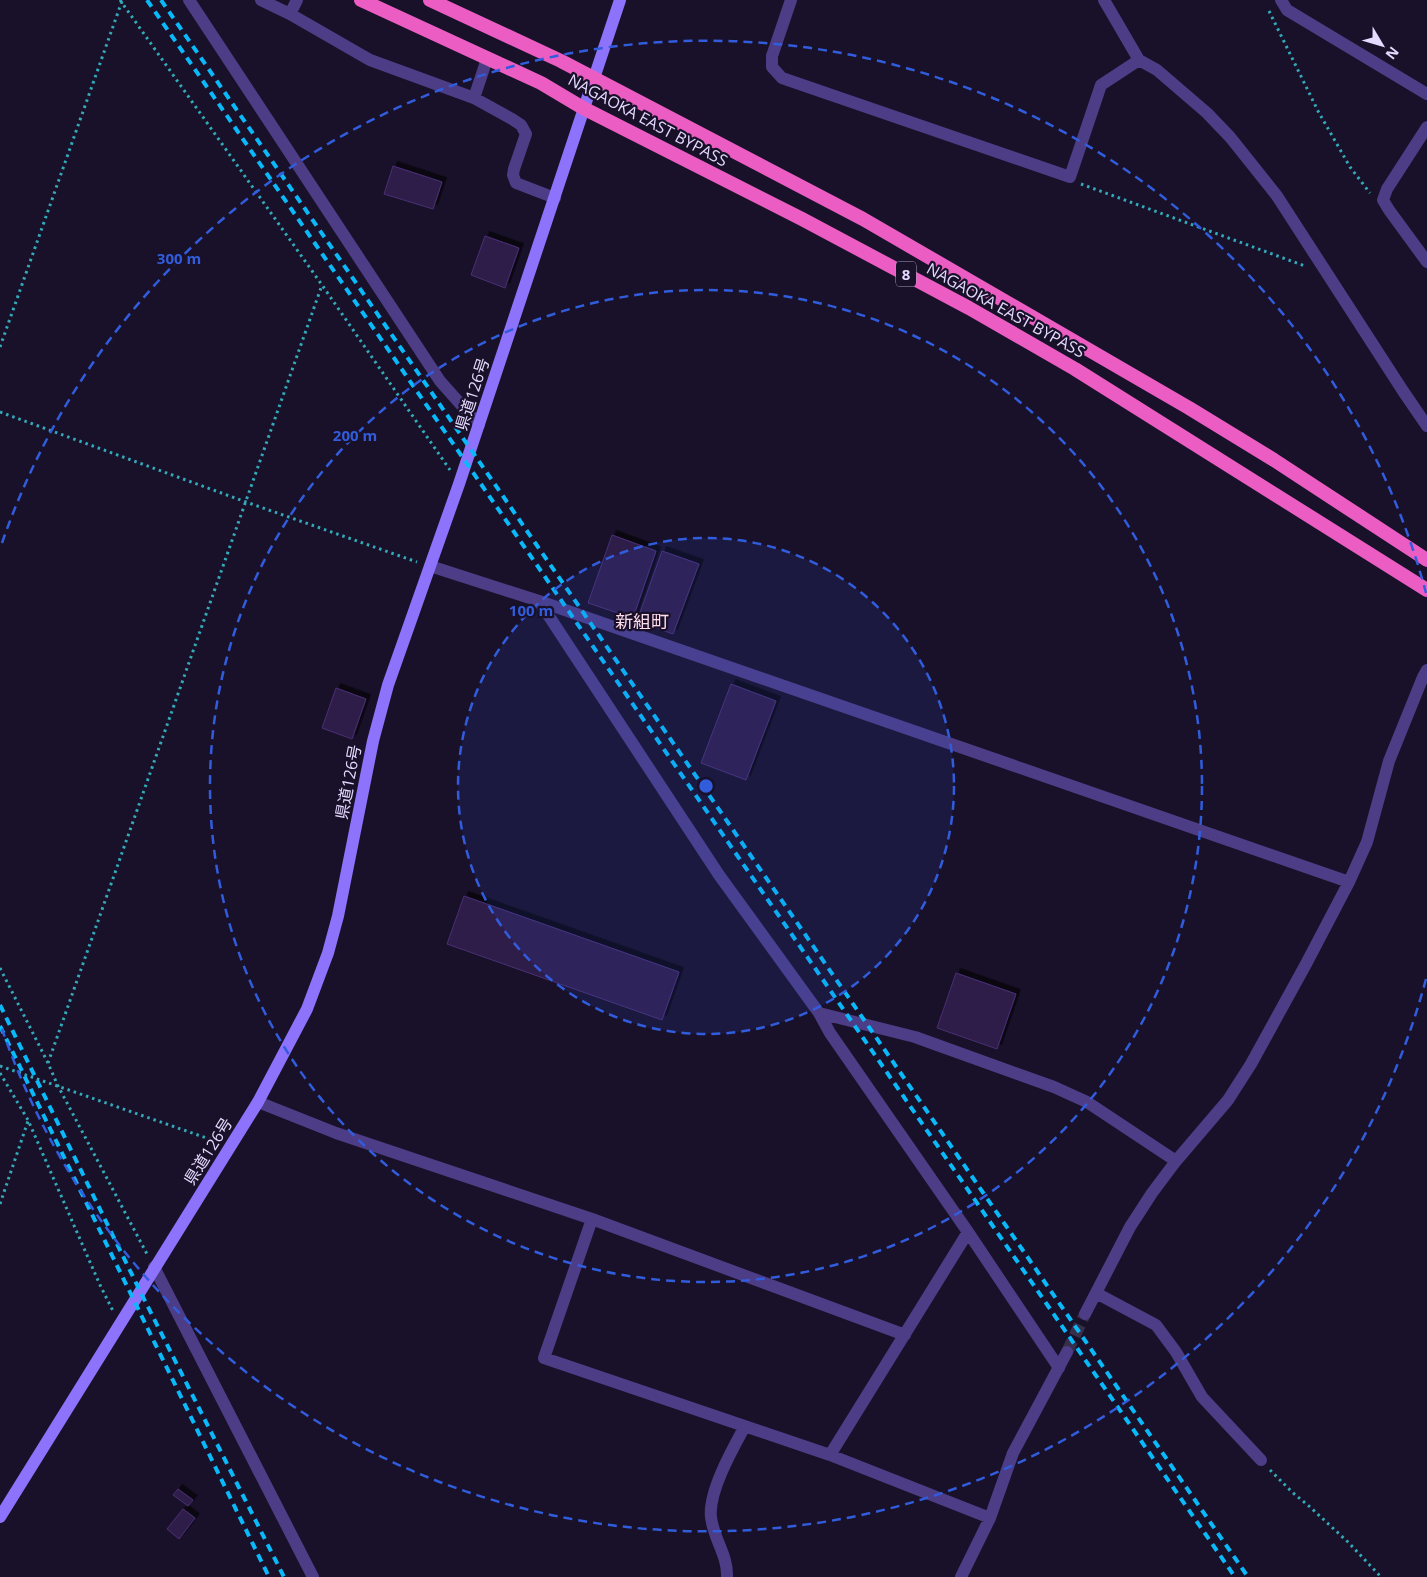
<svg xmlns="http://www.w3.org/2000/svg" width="1427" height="1577" font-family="'Open Sans','Noto Sans JP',sans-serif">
  <defs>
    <filter id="shadow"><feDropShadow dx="4.5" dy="-4.5" stdDeviation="0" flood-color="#0009"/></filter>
  </defs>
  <rect width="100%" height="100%" fill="#191129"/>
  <path fill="#2e1d49" stroke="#493075" filter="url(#shadow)" d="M393,166L442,182L433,209L384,194Z
    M485,236L519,248L505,288L471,275Z
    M612,535L656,551L633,618L588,603Z
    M662,551L699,564L673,634L637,621Z
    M731,684L776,701L746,780L701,763Z
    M336,688L366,699L352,739L322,728Z
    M464,896L679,972L662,1020L447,944Z
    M956,973L1016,994L997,1049L937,1028Z
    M178,1489L193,1500L188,1506L173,1495Z
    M183,1509L195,1518L179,1539L167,1529Z"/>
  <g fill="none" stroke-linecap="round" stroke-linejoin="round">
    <path stroke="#372f49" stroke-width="12" stroke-dasharray="12 6" stroke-linecap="butt" d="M1067,1352L1085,1314"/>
    <path stroke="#33aab9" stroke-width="3" stroke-dasharray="2.5 4" stroke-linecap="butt" d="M120,0L322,285L450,470
      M1269,11L1318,111L1350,167L1370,193
      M1081,184L1305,266
      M0,347L122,1
      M0,412L246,502L417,562
      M0,968L48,1063L57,1084L147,1254
      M48,1063L322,285
      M0,1066L218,1142
      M0,1073L28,1120L100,1285L113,1311
      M0,1204L28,1121
      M1270,1470L1292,1492L1310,1507L1348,1542L1381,1577"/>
    <path stroke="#4c3d86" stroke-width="12" d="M189,0L440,381L479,425
      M261,0L290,14L370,60L474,98L512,119L521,125L526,134L514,169L513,175L516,183L555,198
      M791,0L772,56V67L782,78L1070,177L1101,85L1139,60
      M1104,0L1139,60L1157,70L1207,113L1230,137L1277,196L1403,391L1427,426
      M1281,0L1287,10L1427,94
      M290,14L297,0
      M474,98L487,59
      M1427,127L1387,189L1383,200L1389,210L1427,262
      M430,566L539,601L1349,882
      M539,601L719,875L819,1013L830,1033L968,1232L1059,1368
      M819,1013L915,1037L1054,1087L1087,1102L1176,1161
      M258,1102L336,1133L592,1219L905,1335
      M592,1219L544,1358L830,1455L990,1518
      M154,1267L313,1577
      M1096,1293L1156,1325L1176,1352L1202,1397L1261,1460
      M1085,1314L1130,1227L1152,1193L1176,1161L1228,1100L1251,1064L1306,964L1349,882L1367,842L1389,761L1423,677L1427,670
      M830,1455L968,1232
      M727,1577C728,1555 713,1538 711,1517C708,1492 733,1448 745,1426
      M961,1577L990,1518L1013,1453L1067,1352"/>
    <path stroke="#8d72fc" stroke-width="12" d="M0,1517L258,1102L307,1009L328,953L338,916L373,741L388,685L459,484L620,0"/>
    <path stroke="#ec5dc3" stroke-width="14" d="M361,0L541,83L583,108L802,219L969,308L1075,369L1427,590
      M430,0L561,61L863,219L1189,408L1274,460L1427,560"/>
    <path stroke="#09b9fa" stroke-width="4" stroke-dasharray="8 6" stroke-linecap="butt" d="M147,0L1235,1577
      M161,0L1248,1577
      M0,1005L140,1291L284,1577
      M0,1026L269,1577"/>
  </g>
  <circle cx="706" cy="786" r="248" fill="#315cdc" fill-opacity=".12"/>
  <g fill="none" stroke="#315cdc" stroke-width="2.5" stroke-dasharray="9 6">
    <circle cx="706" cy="786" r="248"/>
    <circle cx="706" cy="786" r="496"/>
    <path d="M1426 979A745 745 0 0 1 2 1029M2 543A745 745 0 0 1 1426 593"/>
  </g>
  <g text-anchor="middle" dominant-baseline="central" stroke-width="4.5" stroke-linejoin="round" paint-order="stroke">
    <rect fill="#191129" stroke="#a79dbe" stroke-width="1" x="896" y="261.5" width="20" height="25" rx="4"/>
    <g font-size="15" font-weight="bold" fill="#e4d9fe">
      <text x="906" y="274">8</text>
    </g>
    <g font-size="16" fill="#e4d9fe" stroke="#191129">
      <text transform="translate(648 120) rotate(28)">NAGAOKA EAST BYPASS</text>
      <text transform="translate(1006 310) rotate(29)">NAGAOKA EAST BYPASS</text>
      <text transform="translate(472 394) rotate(-72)">県道126号</text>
      <text transform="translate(348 782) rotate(-79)">県道126号</text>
      <text transform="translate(208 1151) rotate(-58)">県道126号</text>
    </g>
    <g font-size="18" fill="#fedbeb" stroke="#191129">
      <text x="642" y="621">新組町</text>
    </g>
  </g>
  <circle cx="706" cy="786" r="8" fill="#315cdc" stroke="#191129" stroke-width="2.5"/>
  <g font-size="15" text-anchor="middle" font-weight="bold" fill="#315cdc" stroke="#191129" stroke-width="4.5" stroke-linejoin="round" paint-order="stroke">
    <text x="179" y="264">300 m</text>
    <text x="355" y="441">200 m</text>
    <text x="531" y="616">100 m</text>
  </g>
  <g transform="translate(1382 45) rotate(128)" stroke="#191129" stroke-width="4" paint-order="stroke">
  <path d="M0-4L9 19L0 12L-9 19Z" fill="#e4d9fe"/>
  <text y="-8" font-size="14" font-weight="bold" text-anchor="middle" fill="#e4d9fe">N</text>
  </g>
</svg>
